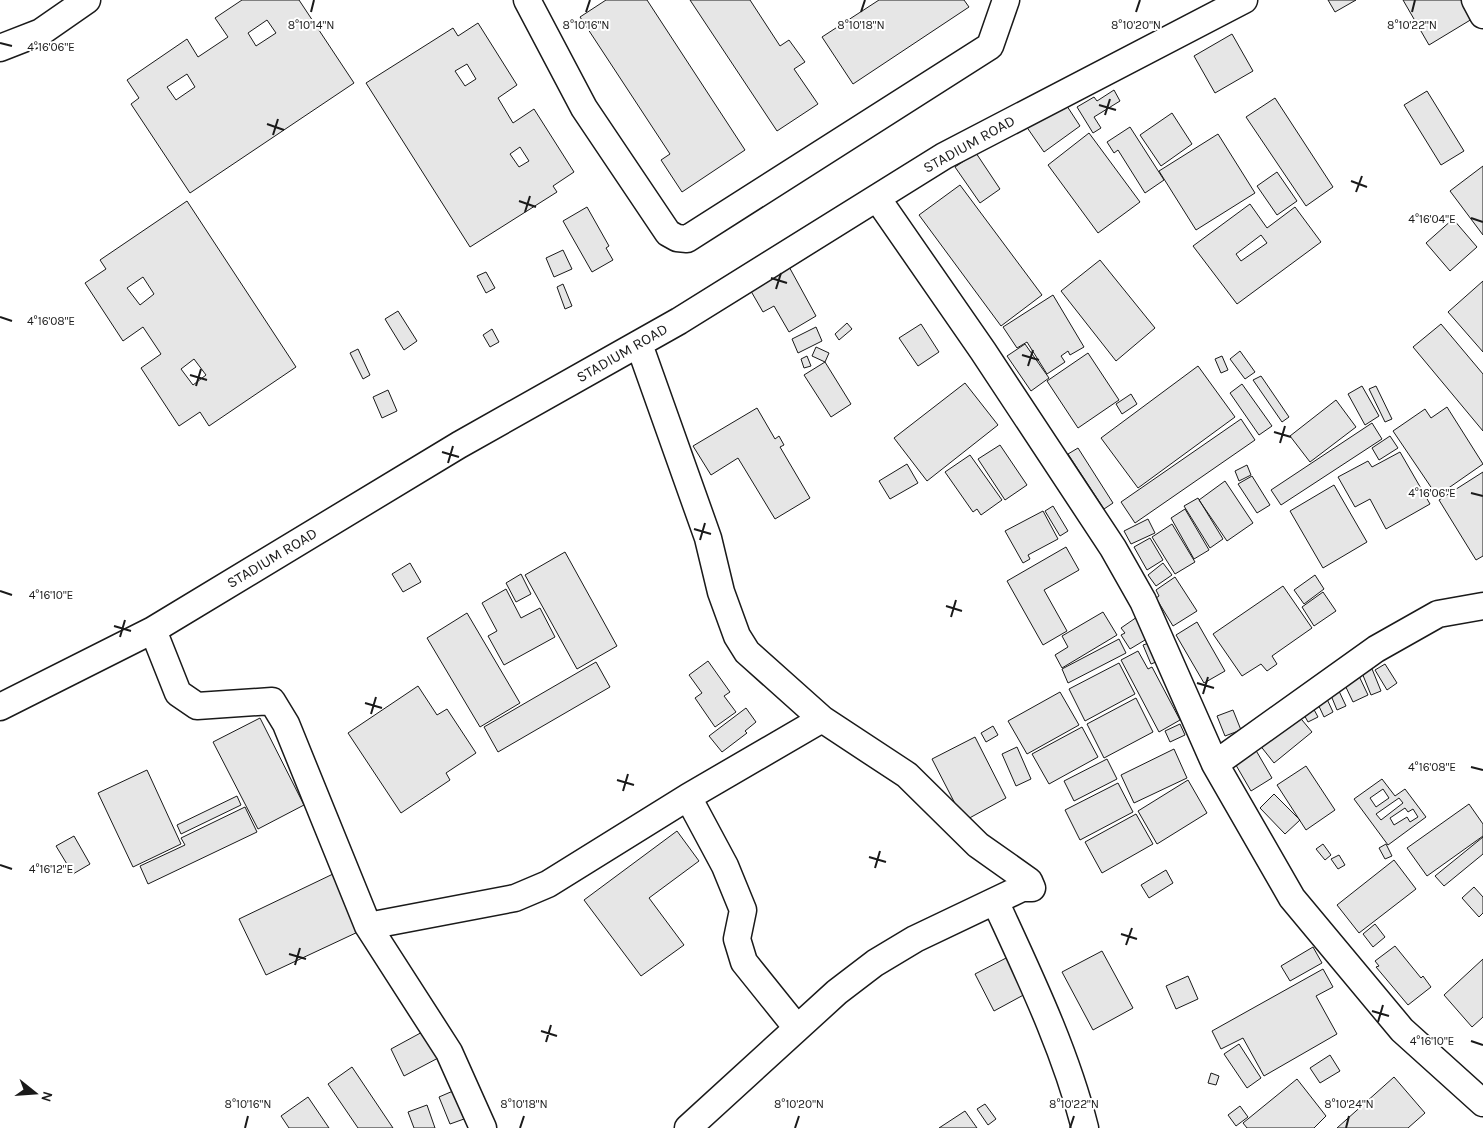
<svg xmlns="http://www.w3.org/2000/svg" width="1483" height="1128" font-family="Karla,sans-serif">
  <rect width="100%" height="100%" fill="#fff"/>
  <path fill="#e6e6e6" stroke="#1a1a1a" fill-rule="evenodd" d="M242,0H299L354,83L190,193L131,104L139,98L127,80L187,39L198,57L228,37L215,18ZM267,20L276,33L256,46L248,33ZM187,74L195,87L176,100L167,87Z
    M606,0H647L745,150L682,192L661,160L670,154L580,17Z
    M690,0H750L780,46L789,40L805,62L794,69L818,104L777,131Z
    M879,0H964L969,7L853,84L822,37Z
    M1328,0H1356L1335,12Z
    M1403,0H1461L1472,19L1429,45Z
    M478,23L517,85L498,98L513,123L534,109L574,172L553,186L557,192L470,247L366,83L453,28L458,36ZM467,64L476,79L465,86L455,71ZM520,147L529,161L519,167L510,154Z
    M1232,34L1253,71L1215,93L1194,56Z
    M1114,90L1120,101L1094,117L1101,128L1093,133L1077,107L1094,97L1097,101Z
    M1427,91L1464,151L1441,165L1404,105Z
    M1275,98L1333,187L1306,206L1246,117Z
    M1063,100L1080,126L1044,152L1026,126Z
    M1172,113L1192,144L1161,166L1140,135Z
    M1130,127L1164,180L1145,193L1118,150L1114,153L1107,142Z
    M1089,133L1140,202L1098,233L1048,165Z
    M1218,134L1255,193L1196,230L1159,171Z
    M976,153L1000,189L980,203L955,167Z
    M1483,166V235L1450,191Z
    M1277,172L1297,201L1277,215L1257,186Z
    M960,185L1042,295L1001,326L919,215Z
    M187,201L296,367L209,426L200,412L179,426L141,368L161,354L143,327L123,341L85,283L106,269L100,260ZM143,277L154,294L140,305L127,288ZM194,359L206,375L193,385L181,369Z
    M1250,204L1267,228L1295,207L1321,242L1237,304L1193,246ZM1261,235L1267,243L1241,261L1236,254Z
    M587,207L609,246L606,248L613,260L592,272L563,221Z
    M1453,219L1477,247L1450,271L1426,243Z
    M563,250L572,269L554,277L546,258Z
    M1100,260L1155,328L1116,361L1061,291Z
    M787,263L816,316L789,332L774,306L763,312L748,286Z
    M486,272L495,288L486,293L477,276Z
    M1483,281V352L1448,312Z
    M563,284L572,306L565,309L557,287Z
    M1053,295L1084,347L1070,355L1068,351L1061,356L1065,362L1047,374L1027,342L1017,348L1003,327Z
    M398,311L417,341L404,350L385,319Z
    M847,323L852,329L839,340L835,334Z
    M921,324L939,352L918,366L899,338Z
    M1441,324L1483,374V431L1413,347Z
    M816,327L822,341L798,353L792,339Z
    M492,329L499,342L490,347L483,335Z
    M1025,344L1049,378L1031,391L1007,356Z
    M816,347L829,353L825,362L812,356Z
    M358,349L370,375L363,379L350,353Z
    M1240,351L1255,372L1245,379L1230,359Z
    M1088,353L1119,400L1078,428L1047,381Z
    M807,356L811,366L804,368L801,359Z
    M1222,356L1228,370L1221,373L1215,359Z
    M825,362L851,404L831,417L804,375Z
    M1198,366L1235,417L1138,488L1101,438Z
    M1261,376L1289,417L1282,422L1253,380Z
    M965,383L998,425L927,481L894,438Z
    M1242,384L1272,426L1259,435L1230,393Z
    M1362,386L1379,416L1365,425L1348,394Z
    M1376,386L1392,419L1385,422L1369,389Z
    M388,390L397,411L382,418L373,397Z
    M1131,394L1137,404L1122,414L1116,404Z
    M1336,400L1356,427L1310,462L1290,436Z
    M1447,407L1483,464L1437,496L1393,431L1425,409L1431,418Z
    M757,408L775,439L779,436L784,445L780,447L810,498L775,519L738,458L711,475L693,446Z
    M1241,419L1255,440L1135,523L1121,502Z
    M1372,423L1382,439L1281,505L1271,490Z
    M1390,436L1398,448L1379,460L1372,448Z
    M1000,445L1027,485L1005,500L978,459Z
    M1078,448L1113,503L1104,509L1068,454Z
    M1400,452L1430,504L1386,529L1370,499L1355,507L1338,477L1368,461L1372,467Z
    M970,455L1002,500L981,515L977,509L973,512L945,472Z
    M907,464L918,483L890,499L879,481Z
    M1247,465L1251,475L1239,481L1235,471Z
    M1483,472V556L1476,560L1439,500Z
    M1252,476L1270,505L1257,513L1238,484Z
    M1225,481L1253,523L1227,541L1199,500Z
    M1334,485L1367,542L1323,568L1290,511Z
    M1198,498L1223,539L1210,548L1184,506Z
    M1053,506L1068,531L1060,536L1045,511Z
    M1185,509L1209,550L1194,559L1171,518Z
    M1043,511L1058,539L1028,555L1030,559L1023,563L1005,531Z
    M1148,519L1155,533L1131,544L1124,531Z
    M1172,524L1195,562L1175,574L1152,537Z
    M1150,538L1163,560L1147,570L1134,547Z
    M1066,547L1079,570L1044,590L1067,631L1043,645L1007,581Z
    M565,552L617,646L577,669L525,575Z
    M410,563L421,582L403,592L392,574Z
    M1163,563L1172,575L1156,586L1148,575Z
    M521,574L531,594L516,602L506,583Z
    M1315,575L1324,589L1304,604L1294,590Z
    M1175,577L1197,611L1173,626L1156,598L1159,596L1156,590Z
    M1283,586L1312,628L1272,656L1277,664L1267,671L1261,664L1242,676L1213,634Z
    M506,589L521,618L540,608L555,637L504,665L488,636L497,631L482,603Z
    M1323,592L1336,611L1314,626L1302,607Z
    M1103,612L1117,635L1062,668L1055,655L1068,647L1062,636Z
    M467,613L520,703L480,727L427,638Z
    M1137,617L1150,637L1130,649L1121,635L1125,633L1121,628Z
    M1197,622L1225,671L1204,683L1176,635Z
    M1119,639L1126,653L1068,683L1062,669Z
    M1149,643L1156,662L1151,664L1143,645Z
    M1138,651L1148,669L1152,667L1180,720L1159,732L1121,660Z
    M708,661L730,692L724,696L736,712L715,727L695,698L702,693L689,675Z
    M596,662L610,687L498,752L484,727Z
    M1119,663L1135,694L1085,721L1069,689Z
    M1370,664L1381,691L1371,695L1360,668Z
    M1385,664L1397,683L1387,690L1375,670Z
    M1358,674L1368,695L1353,702L1343,681Z
    M418,686L437,715L447,709L476,753L446,773L450,780L401,813L348,733Z
    M1338,689L1346,706L1337,710L1330,693Z
    M1060,692L1079,725L1027,754L1008,721Z
    M1326,697L1333,712L1324,717L1317,702Z
    M1136,698L1153,732L1104,758L1087,724Z
    M1311,704L1318,717L1308,722L1301,709Z
    M746,708L756,722L745,731L747,733L722,752L709,736Z
    M1233,710L1241,730L1225,736L1217,716Z
    M1297,714L1312,732L1274,763L1259,744Z
    M260,718L304,805L258,829L213,742Z
    M1180,724L1185,735L1170,742L1165,731Z
    M993,726L998,735L986,742L981,733Z
    M1082,727L1098,757L1049,784L1032,754Z
    M975,737L1006,798L964,821L932,759Z
    M1017,747L1031,779L1016,786L1002,754Z
    M1254,747L1272,778L1251,791L1233,760Z
    M1174,749L1187,778L1134,803L1121,775Z
    M1107,759L1117,779L1074,801L1064,781Z
    M1306,766L1335,810L1306,830L1277,785Z
    M147,770L181,844L133,867L98,793Z
    M1382,779L1395,796L1405,789L1426,817L1388,845L1354,799ZM1383,789L1389,798L1376,807L1370,798ZM1399,798L1403,803L1381,820L1376,814ZM1405,808L1408,812L1413,809L1418,817L1410,822L1407,817L1394,825L1390,818Z
    M1188,780L1207,813L1157,844L1138,811Z
    M1118,783L1133,812L1080,840L1065,810Z
    M1274,794L1300,820L1285,834L1260,808Z
    M237,796L241,805L181,834L177,825Z
    M1469,804L1483,824V836L1427,876L1407,848Z
    M245,807L257,832L148,884L140,866L185,845L181,838Z
    M1136,814L1153,844L1102,873L1085,842Z
    M677,831L699,861L649,898L684,945L641,976L584,900Z
    M74,836L90,864L73,874L56,846Z
    M1483,837V854L1444,886L1435,876Z
    M1323,844L1331,855L1325,860L1316,849Z
    M1386,844L1392,856L1385,859L1379,848Z
    M1339,855L1345,865L1338,869L1331,859Z
    M1394,860L1416,889L1359,933L1337,905Z
    M1166,870L1173,883L1149,898L1141,885Z
    M333,874L360,931L266,975L239,919Z
    M1474,887L1483,897V913L1479,917L1462,898Z
    M1375,924L1385,937L1373,947L1363,934Z
    M1395,946L1421,978L1423,976L1431,987L1408,1005L1376,967L1379,966L1375,961Z
    M1313,947L1322,963L1290,981L1281,966Z
    M1102,951L1133,1008L1093,1030L1062,972Z
    M1010,956L1029,992L994,1011L975,974Z
    M1483,959V1017L1472,1027L1444,995Z
    M1323,969L1333,987L1316,996L1337,1034L1264,1076L1243,1038L1221,1049L1212,1031Z
    M1188,976L1198,999L1176,1009L1166,986Z
    M426,1030L440,1057L404,1076L391,1049Z
    M1239,1044L1261,1078L1247,1088L1224,1054Z
    M1330,1055L1340,1071L1320,1083L1310,1068Z
    M352,1067L393,1128H358L328,1084Z
    M1211,1073L1219,1076L1216,1085L1208,1083Z
    M1394,1077L1425,1113L1408,1128H1337Z
    M1297,1079L1326,1116L1314,1128H1247L1243,1123Z
    M453,1091L464,1119L450,1124L439,1097Z
    M308,1097L329,1128H289L281,1116Z
    M985,1104L996,1119L988,1125L977,1109Z
    M427,1105L435,1128H414L408,1112Z
    M1240,1106L1248,1117L1236,1126L1228,1115Z
    M965,1111L977,1128H939Z"/>
  <g fill="none" stroke-linecap="round" stroke-linejoin="round">
    <g stroke="#1a1a1a" stroke-width="29">
      <path id="minor" d="M527,0L584,108L668,233L677,238L687,239L990,46L1006,0
        M1475,0L1483,15
        M0,48L41,32L87,0
        M877,198L983,351L1113,548L1143,601L1215,764L1292,898L1402,1030L1483,1103
        M639,344L708,538L721,592L737,636L747,652L822,719L907,775L978,845L1029,881L1032,888H1022L915,939L875,963L837,992L688,1128
        M153,630L178,693L197,706L272,701L286,724L368,926L449,1052L483,1128
        M0,707L153,630L459,445L679,321L944,156L1244,0
        M1215,764L1376,649L1438,614L1483,606
        M688,797L725,866L743,910L737,939L744,962L797,1028
        M995,901C1029,975 1065,1049 1085,1128
        M368,926L515,898L548,884L688,797L822,719"/>
    </g>
    <use href="#minor" stroke="#fff" stroke-width="26"/>
  </g>
  <path fill="none" stroke="#1a1a1a" stroke-width="2" d="M311,12L314,0M586,12L590,0M861,12L865,0M1136,12L1140,0M1412,12L1415,0M0,43L12,46M1099,105L1116,110M1105,115L1110,99M267,124L284,130M273,135L278,119M1351,181L1367,187M1356,192L1362,176M519,201L536,207M525,212L530,196M1471,218L1483,222M771,278L787,283M776,289L781,273M0,317L12,321M1022,355L1039,360M1028,366L1033,350M190,375L207,380M196,386L201,369M1274,432L1291,437M1280,443L1285,426M442,452L459,457M448,463L453,446M1471,493L1483,496M694,529L711,534M700,540L705,523M0,591L12,595M946,606L962,611M951,617L956,600M114,626L131,631M120,637L125,620M1197,683L1214,688M1203,694L1208,677M365,703L382,708M371,714L376,697M1471,767L1483,770M617,780L634,785M623,791L628,774M869,857L886,862M0,865L12,869M875,868L880,851M1121,934L1137,939M1126,945L1132,928M289,954L306,959M295,965L300,948M1372,1011L1389,1016M1378,1022L1383,1005M541,1031L557,1036M1471,1041L1483,1045M546,1042L551,1025M245,1128L248,1116M520,1128L524,1116M795,1128L799,1116M1070,1128L1074,1116M1346,1128L1349,1116"/>
  <g text-anchor="middle" dominant-baseline="central" stroke-width="4" stroke-linejoin="round" paint-order="stroke">
    <g font-size="15" fill="#1a1a1a" stroke="#fff">
      <text transform="translate(969 144) rotate(-29)">STADIUM ROAD</text>
      <text transform="translate(622 353) rotate(-30)">STADIUM ROAD</text>
      <text transform="translate(272 558) rotate(-31)">STADIUM ROAD</text>
    </g>
  </g>
  <g font-size="12" text-anchor="middle" fill="#1a1a1a" stroke="#fff" stroke-width="4" stroke-linejoin="round" paint-order="stroke">
    <text x="311" y="29">8°10'14"N</text>
    <text x="586" y="29">8°10'16"N</text>
    <text x="861" y="29">8°10'18"N</text>
    <text x="1136" y="29">8°10'20"N</text>
    <text x="1412" y="29">8°10'22"N</text>
    <text x="51" y="51">4°16'06"E</text>
    <text x="1432" y="223">4°16'04"E</text>
    <text x="51" y="325">4°16'08"E</text>
    <text x="1432" y="497">4°16'06"E</text>
    <text x="51" y="599">4°16'10"E</text>
    <text x="1432" y="771">4°16'08"E</text>
    <text x="51" y="873">4°16'12"E</text>
    <text x="1432" y="1045">4°16'10"E</text>
    <text x="248" y="1108">8°10'16"N</text>
    <text x="524" y="1108">8°10'18"N</text>
    <text x="799" y="1108">8°10'20"N</text>
    <text x="1074" y="1108">8°10'22"N</text>
    <text x="1349" y="1108">8°10'24"N</text>
  </g>
  <g transform="translate(35 1093) rotate(107)" stroke="#ffffff" stroke-width="4" paint-order="stroke">
  <path d="M0-4L9 19L0 12L-9 19Z" fill="#1a1a1a"/>
  <text y="-8" font-size="14" font-weight="bold" text-anchor="middle" fill="#1a1a1a">N</text>
  </g>
</svg>
